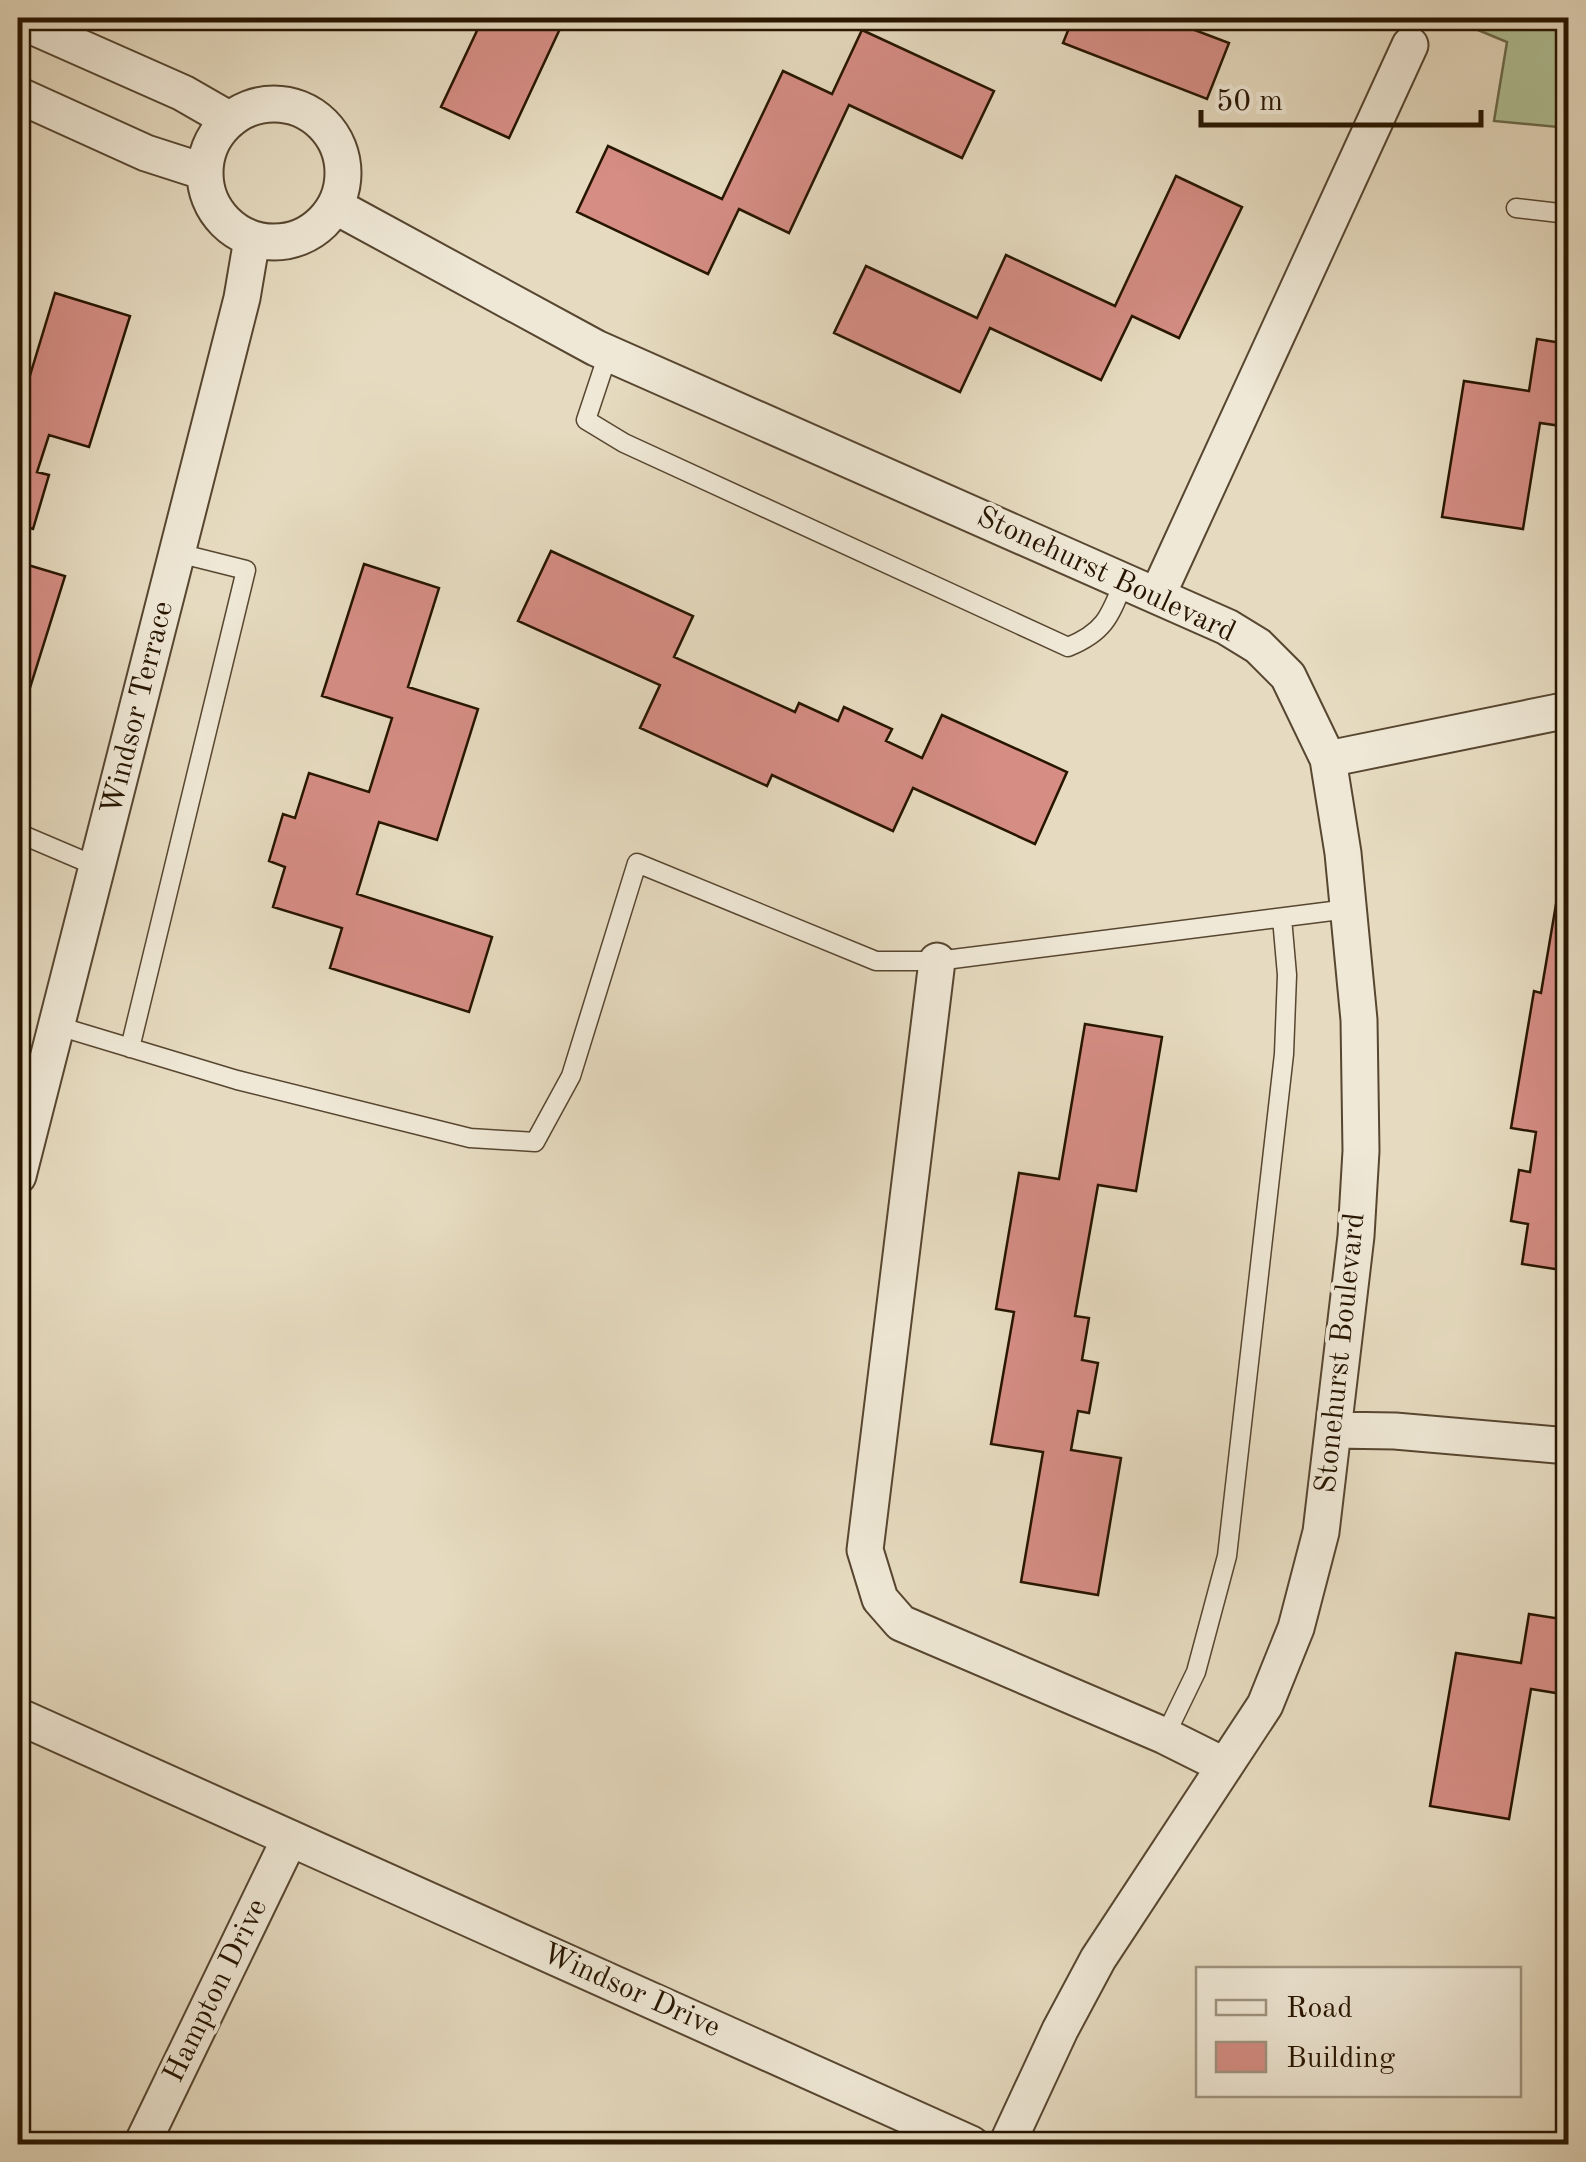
<svg xmlns="http://www.w3.org/2000/svg" width="1586" height="2162" font-family="'Old Standard TT',serif">
  <rect width="100%" height="100%" fill="#e6dbc0"/>
  <filter id="stains"><feTurbulence type="fractalNoise" baseFrequency=".002" numOctaves="4"/><feColorMatrix values="0 0 0 0 .2 0 0 0 0 .09 0 0 0 0 .02 0 0 0 .5 -.17"/></filter>
  <radialGradient id="worn" r=".72"><stop offset=".6" stop-color="#630" stop-opacity="0"/><stop offset="1" stop-color="#630" stop-opacity=".3"/></radialGradient>
  <path fill="#b0c197" stroke="#6c6b4c" stroke-width="2.5" d="M1449,18H1568V128L1494,121L1507,42Z"/>
  <path fill="#d58d84" stroke="#271500" stroke-width="2.5" d="M483,18H565L509,138L441,107Z
    M1073,18H1163L1229,43L1207,99L1063,43Z
    M862,30L994,91L962,158L849,105L789,233L739,209L708,274L577,212L608,146L722,199L783,71L832,94Z
    M1176,176L1242,207L1179,338L1132,316L1101,380L990,328L960,392L834,333L866,266L977,318L1006,255L1115,306Z
    M55,293L130,316L89,447L49,435L37,472L49,475L33,529L24,526L18,548V415Z
    M1537,339L1568,344V427L1540,423L1523,529L1442,517L1464,381L1529,391Z
    M551,551L693,616L674,657L795,712L799,703L838,721L844,707L892,729L886,741L922,758L942,715L1067,772L1035,844L913,788L893,831L772,775L767,786L640,728L660,685L518,621Z
    M18,562L65,576L23,710L18,708Z
    M364,564L439,588L408,687L478,709L437,840L379,822L357,894L492,937L469,1012L330,968L342,928L273,907L285,867L269,861L283,814L295,818L309,773L369,792L392,718L322,696Z
    M1564,857L1568,858V1271L1522,1264L1528,1224L1511,1221L1519,1170L1530,1172L1536,1132L1511,1128L1534,991L1541,993Z
    M1085,1024L1162,1037L1136,1191L1098,1185L1075,1316L1089,1318L1082,1360L1098,1363L1089,1413L1078,1411L1071,1450L1121,1458L1098,1595L1021,1582L1043,1452L991,1444L1014,1312L996,1309L1019,1173L1059,1179Z
    M1529,1614L1568,1620V1695L1531,1689L1509,1819L1430,1806L1456,1653L1521,1663Z"/>
  <g fill="none" stroke-linecap="round" stroke-linejoin="round">
    <g stroke="#574630" stroke-width="21">
      <path id="service" d="M1516,208L1568,214
        M608,354L586,420L624,443L1068,647C1105,632 1110,616 1124,581
        M18,833L98,867
        M58,1026L237,1080L470,1138L535,1142L571,1076L637,863L876,961H937L1348,909
        M130,1048L246,570L178,553
        M1165,1736L1196,1672L1227,1556L1284,1054L1287,975L1282,918"/>
    </g>
    <g stroke="#574630" stroke-width="39">
      <path id="minor" d="M18,20L183,93L230,120
        M18,95L146,153L205,172
        M205 173a69 69 0 1 1 138 0a69 69 0 1 1-138 0Z
        M335,206L596,348L1227,627L1258,646L1288,676L1328,759L1343,853L1359,1020L1361,1151L1356,1236L1321,1532L1296,1628L1265,1705L1098,1959L1060,2030L1007,2144
        M1157,596L1410,45
        M1328,759L1568,710
        M937,961L865,1550L880,1599L901,1623L1165,1736L1225,1766
        M18,1176L242,298L252,239
        M1334,1430L1395,1431L1568,1446
        M18,1716L971,2144
        M142,2144L290,1838"/>
    </g>
    <use href="#service" stroke="#efe8d6" stroke-width="18"/>
    <use href="#minor" stroke="#efe8d6" stroke-width="35"/>
  </g>
  <g text-anchor="middle" dominant-baseline="central" stroke-width="8" stroke-linejoin="round" paint-order="stroke">
    <g font-size="30" fill="#271500" stroke="#efe8d6">
      <text transform="translate(1106 575) rotate(25)">Stonehurst Boulevard</text>
      <text transform="translate(138 708) rotate(-76)">Windsor Terrace</text>
      <text transform="translate(1341 1353) rotate(-84)">Stonehurst Boulevard</text>
      <text transform="translate(216 1991) rotate(-64)">Hampton Drive</text>
      <text transform="translate(631 1991) rotate(24)">Windsor Drive</text>
    </g>
  </g>
  <rect width="1586" height="2162" fill="none" stroke="#e6dbc0" stroke-width="60"/>
  <rect x="20" y="20" width="1546" height="2122" fill="none" stroke="#271500" stroke-width="5"/>
  <rect x="30" y="30" width="1526" height="2102" fill="none" stroke="#271500" stroke-width="2.5"/>
  <rect x="1196" y="1967" width="325" height="130" fill="#efe8d6" stroke="#9f9480" stroke-width="2.5"/>
  <rect x="1216" y="2000" width="50" height="15" fill="#efe8d6" stroke="#9f9480" stroke-width="2.5"/>
  <text x="1286" y="2017" font-size="30" fill="#271500">Road</text>
  <rect x="1216" y="2042" width="50" height="30" fill="#d58d84" stroke="#9f9480" stroke-width="2.5"/>
  <text x="1286" y="2067" font-size="30" fill="#271500">Building</text>
  <path d="M1201 110v15h280v-15" fill="none" stroke="#271500" stroke-width="5"/>
  <text x="1216" y="110" font-size="30" fill="#271500" stroke="#efe8d6" stroke-width="8" paint-order="stroke">50 m</text>
  <rect width="100%" height="100%" filter="url(#stains)"/>
  <rect width="100%" height="100%" fill="url(#worn)"/>
</svg>
